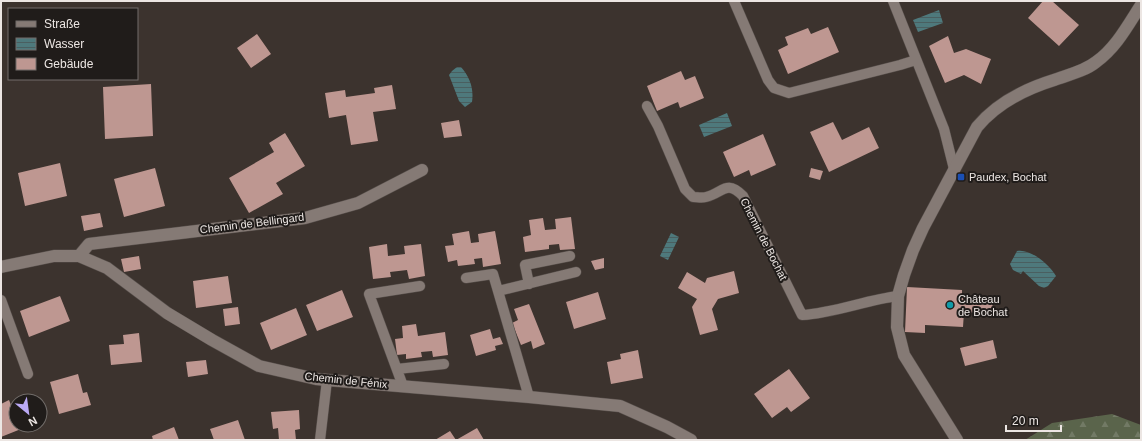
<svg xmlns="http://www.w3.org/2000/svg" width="1142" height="441" font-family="Helvetica,sans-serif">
  <defs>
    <pattern id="forest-firs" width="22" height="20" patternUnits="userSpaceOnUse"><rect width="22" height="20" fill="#5a644b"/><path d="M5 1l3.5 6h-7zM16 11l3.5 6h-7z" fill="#727a65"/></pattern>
    <pattern id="water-rules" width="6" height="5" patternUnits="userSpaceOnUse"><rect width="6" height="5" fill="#4e797c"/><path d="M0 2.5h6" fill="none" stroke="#4a5f60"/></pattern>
  </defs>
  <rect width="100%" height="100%" fill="#3c332e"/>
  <path fill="url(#forest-firs)" d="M1112,414L1141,425V440H1025L1052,423Z"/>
  <path fill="url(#water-rules)" d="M939,10L943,23L918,32L913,20Z
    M457,67H461C470,77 474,89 472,102L465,107L459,101L449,75L452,71Z
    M727,113L732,126L704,137L699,125Z
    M671,233L679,237L668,260L660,256Z
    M1017,251C1030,248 1050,265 1056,276L1048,286L1044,288L1039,286L1023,271L1021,274L1013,270L1010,264Z"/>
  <path fill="#be9791" d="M1043,1H1052L1079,25L1059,46L1028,18Z
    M828,27L839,52L788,74L778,50L788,45L785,37L808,28L811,34Z
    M257,34L271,54L251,68L237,48Z
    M948,36L954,53L966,49L991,59L981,84L964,75L945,83L929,46Z
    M681,71L685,80L695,76L704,98L680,108L678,102L657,111L647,86Z
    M151,84L153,136L105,139L103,87Z
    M392,85L396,109L373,112L378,141L351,145L346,115L329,118L325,93L345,90L346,97L375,93L374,88Z
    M459,120L462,136L444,138L441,123Z
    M833,122L842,140L869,127L879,148L829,172L810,132Z
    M285,133L305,166L276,183L283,194L249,213L229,178L274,152L269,143Z
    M763,134L776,165L751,176L749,170L734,177L723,152Z
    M60,163L67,196L25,206L18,173Z
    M155,168L165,206L124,217L114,179Z
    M811,168L823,171L820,180L809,177Z
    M100,213L103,227L84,231L81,216Z
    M571,217L575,249L560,250L559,244L549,245V249L525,252L523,237L531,235L529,220L543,218L545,230L556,229L555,219Z
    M469,231L471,243L479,242L478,234L495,231L501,264L483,267L482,258L474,259L475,264L458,266L457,260L448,262L445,246L454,245L452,234Z
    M387,244L388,256L405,254L404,246L421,244L425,276L409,279L407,270L390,272L391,277L373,279L369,247Z
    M139,256L141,269L124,272L121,259Z
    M604,258V268L595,270L591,261Z
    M734,271L739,293L718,299L712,309L718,330L700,335L692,307L697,299L678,288L687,272L705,283L707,278Z
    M228,276L232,303L196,308L193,281Z
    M907,287L962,290V297L993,298L992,314L964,312L963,327L925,325V333L905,332Z
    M342,290L353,317L317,331L306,305Z
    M598,292L606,319L574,329L566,302Z
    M60,296L70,321L29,337L20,311Z
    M529,304L545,344L533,349L531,341L521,345L512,323L518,320L514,309Z
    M238,307L240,324L225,326L223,309Z
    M296,308L307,335L271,350L260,323Z
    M416,324L418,336L445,332L448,355L433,357L432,351L421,352L422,357L406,359V354L397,355L395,339L403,338L402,326Z
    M490,329L493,339L500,337L503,344L495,346L496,350L476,356L470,335Z
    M139,333L142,362L111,365L109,345L124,344L123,335Z
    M993,340L997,358L965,366L960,348Z
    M638,350L643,378L611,384L607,362L621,359L620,354Z
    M206,360L208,374L188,377L186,362Z
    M789,369L810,398L791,412L787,407L772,418L754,394Z
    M78,374L83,393L87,392L91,405L59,414L50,382Z
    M9,400L16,418V425H19L21,429L1,437V404Z
    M299,410L300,429L295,430L296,440H279L278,428L273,429L271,412Z
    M238,420L245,440H214L210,429Z
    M174,427L179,440H153L152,436Z
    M477,428L484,440H435L450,431L456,440Z"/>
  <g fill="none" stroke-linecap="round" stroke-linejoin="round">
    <g stroke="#574f4b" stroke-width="11">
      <path id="lane" d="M734,1L768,80L774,88L789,93L900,65L916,60
        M893,1L944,129L954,169
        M647,106L658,126L685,189L693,197C697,197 702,198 706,197C723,193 726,179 743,196L802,315C834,313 866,300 898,296
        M466,278L493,274L498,291
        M529,284L525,265L570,256
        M1,300L28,374
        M397,369L444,364
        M403,386L369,294L420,286
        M529,397L498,291L576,272
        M320,440L327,380"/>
    </g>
    <g stroke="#574f4b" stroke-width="13">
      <path id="street" d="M79,256L89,244L305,218L358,203L422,170
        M1,267L54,256H79L107,268L167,313L212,340L259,366L316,379L529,397L620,406L667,427L691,440
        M957,440L904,355L897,327L898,296L904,275L913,250L923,228L977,127C997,103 1025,89 1054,80C1068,75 1085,71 1096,62C1116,48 1128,25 1141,5"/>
    </g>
    <use href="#lane" stroke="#857a75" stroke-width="10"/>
    <use href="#street" stroke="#857a75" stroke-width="12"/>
  </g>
  <rect fill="#1a4fb4" stroke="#201c1a" stroke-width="1.5" x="957" y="173" width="8" height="8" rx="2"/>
  <circle fill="#0f9aa8" stroke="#201c1a" stroke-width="1.5" cx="950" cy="305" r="4"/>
  <g text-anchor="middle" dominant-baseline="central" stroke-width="4" stroke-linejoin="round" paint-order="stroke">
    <g font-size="11" fill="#ece6e3" stroke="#201c1a" text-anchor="start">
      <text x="969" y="177">Paudex, Bochat</text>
      <text x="958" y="299">Château<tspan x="958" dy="13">de Bochat</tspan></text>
    </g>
    <g font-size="11" fill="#ece6e3" stroke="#201c1a">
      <text transform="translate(252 223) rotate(-7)">Chemin de Bellingard</text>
      <text transform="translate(764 239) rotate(63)">Chemin de Bochat</text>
      <text transform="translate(346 380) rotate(6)">Chemin de Fénix</text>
    </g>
  </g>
  <rect width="1142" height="441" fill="none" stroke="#ece6e3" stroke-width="4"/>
  <rect x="8" y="8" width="130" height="72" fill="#201c1a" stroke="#726d6a"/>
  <rect x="16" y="21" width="20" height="6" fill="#857a75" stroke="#726d6a"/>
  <text x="44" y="28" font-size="12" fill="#ece6e3">Straße</text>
  <rect x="16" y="38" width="20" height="12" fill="url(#water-rules)" stroke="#726d6a"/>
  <text x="44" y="48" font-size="12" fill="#ece6e3">Wasser</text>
  <rect x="16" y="58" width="20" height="12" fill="#be9791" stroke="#726d6a"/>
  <text x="44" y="68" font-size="12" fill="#ece6e3">Gebäude</text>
  <g transform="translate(28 413) rotate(151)"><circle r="19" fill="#201c1a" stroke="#726d6a"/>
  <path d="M0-3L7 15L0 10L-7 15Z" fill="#bbaaf6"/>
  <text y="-6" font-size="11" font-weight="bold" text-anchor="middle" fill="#ece6e3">N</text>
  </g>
  <path d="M1006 425v6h55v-6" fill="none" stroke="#ece6e3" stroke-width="2"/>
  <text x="1012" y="425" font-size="12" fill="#ece6e3" stroke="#201c1a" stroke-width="3" paint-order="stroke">20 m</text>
</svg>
